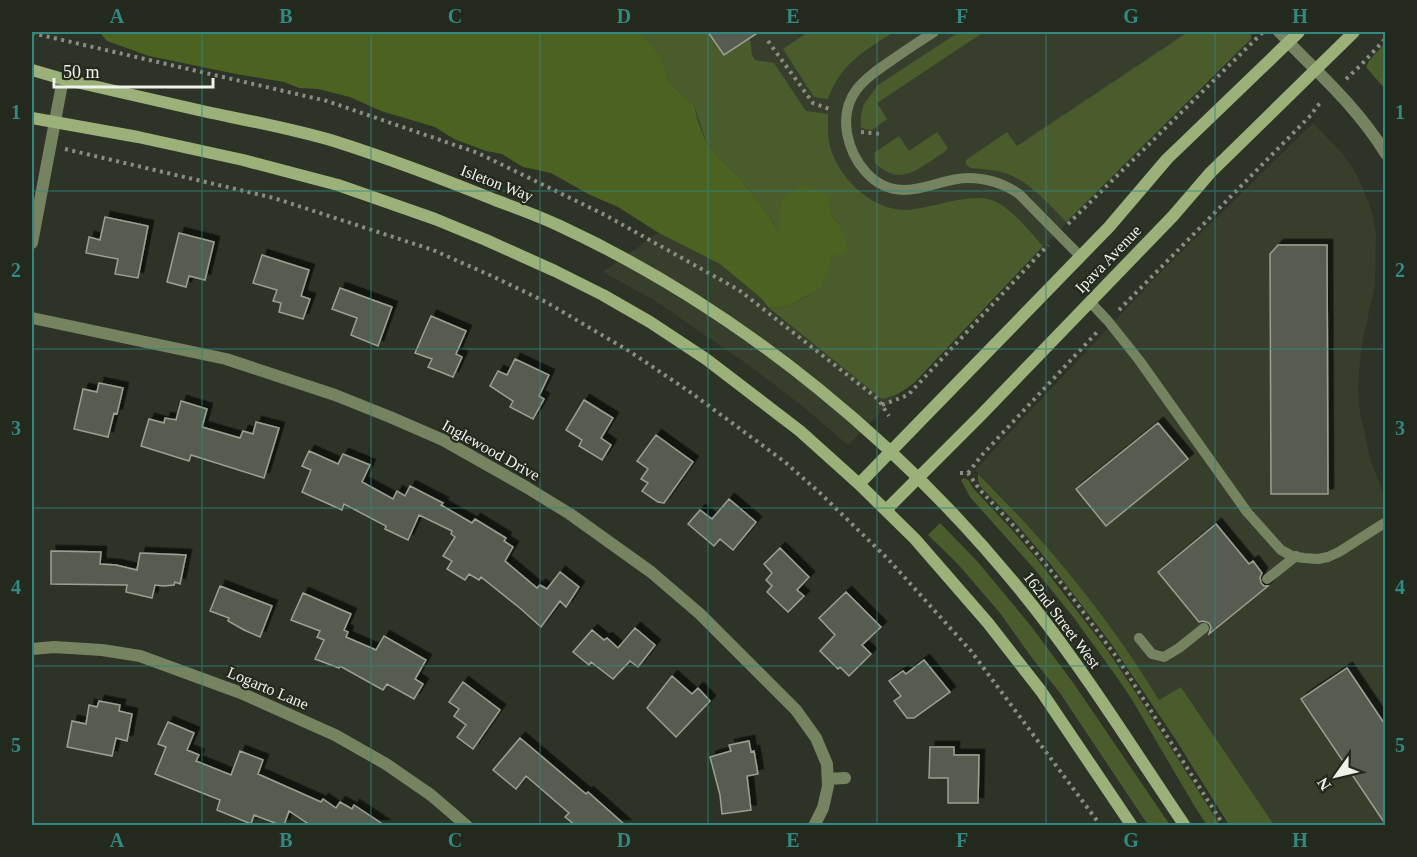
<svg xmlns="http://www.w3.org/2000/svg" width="1417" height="857" font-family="'Times New Roman',serif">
  <defs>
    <filter id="shadow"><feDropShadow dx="5.5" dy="-5.5" stdDeviation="0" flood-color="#0009"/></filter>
  </defs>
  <rect width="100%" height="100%" fill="#2e3327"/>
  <path fill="#373e2c" d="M618,32H1255L848,445L801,405L750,366L654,300L603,272L722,187Z
    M1313,123L1340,151L1349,162L1357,176L1370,205L1376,232L1375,284L1362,345L1359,371L1358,393L1360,413L1371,462L1385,497V825H1274L1182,688L1159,700L1097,610L1010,506L975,470L1156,277Z"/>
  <path fill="#4b5c2c" d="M640,32H708L724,54L749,38C753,46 749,51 755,60L774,63L806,111L828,114C828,126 827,138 831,150C841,180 872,210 906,210C929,209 966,194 988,199C1009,204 1029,231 1043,246L914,383C904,391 895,396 882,399L768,307L777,308L791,305L809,295L829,269L840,226L831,214L829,196L780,211V233L760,203L739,178L721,160L706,142L694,105L670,84L661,56Z
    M808,32H894C864,51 841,63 828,99L814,97L783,49Z
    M959,32H984L877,103L887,119L872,130L864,129L861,127V115L864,104L878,85Z
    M1188,32H1249L1251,35V39L1066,222C1049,204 1032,184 1008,174C997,170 983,169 971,168L966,165V160L1007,132L1017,146Z
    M1385,43V89L1366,67L1369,61Z
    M937,132L948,148L943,153C918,168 902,188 875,163L874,153L899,136L909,151Z
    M978,474C1045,540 1110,619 1159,700L1181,687L1274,825H1229L1176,740L1110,642L1048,561L1013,520L980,486L978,480Z
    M964,478L968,480L973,488L1013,531L1037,559L1108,651L1136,693L1220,825H1207L1195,807L1131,698L1116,676L1074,618L1037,572L970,497L961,480Z
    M940,523L977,561L1031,626L1074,684L1170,825H1148L1060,693L1032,658L1000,613L957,563L928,535Z"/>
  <path fill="#4c6220" d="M86,32H640L661,56L670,84L694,105L698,122L706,142L721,160L739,178L760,203L779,232L780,211L782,199L802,185L815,189L829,196L831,214L840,226L848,250L832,257L829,269L820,288L791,305L777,308L768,307L761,298L720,264L659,233L618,207L590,195L551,173L523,167L502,154L486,151L454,139L435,127L381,111L350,97L318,89L299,88L284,82L236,74L149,56L107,41L101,34Z"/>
  <path fill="#565c4f" stroke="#9aa092" stroke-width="1.5" filter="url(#shadow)" d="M708,32H759L724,55Z
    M105,217L148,226L138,278L115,274L118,259L86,253L89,237L100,240Z
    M179,233L214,242L205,280L189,276L186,287L167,282Z
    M1278,245H1327L1328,494H1271L1270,254Z
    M262,255L309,270L301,296L310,299L303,319L279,312L281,303L273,301L277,290L253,283Z
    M340,288L392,307L378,346L351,335L357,318L332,309Z
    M431,316L466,331L456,354L462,357L453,377L428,367L432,359L415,353Z
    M515,359L549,375L539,396L544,399L533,419L510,407L513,401L490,386L498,371L507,375Z
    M99,383L123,388L117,414L114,413L108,437L74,429L83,389L97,392Z
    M584,400L613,418L601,438L611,445L602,460L579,446L582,440L566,430Z
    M181,401L207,409L202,427L240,438L243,431L253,434L256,422L279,428L264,478L191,455L189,461L141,446L149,419L164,423L165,418L176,420Z
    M1158,423L1188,459L1106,526L1076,489Z
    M656,435L693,462L664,503L658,502L642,491L648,483L641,479L648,469L637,461Z
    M309,451L338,464L343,454L370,465L362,482L393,499L397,491L405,496L410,486L443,503L441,505L472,523L475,519L506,538L504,541L513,547L505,561L537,588L540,585L547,589L560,572L579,587L566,607L560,601L541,627L521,609L481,577L479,580L469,574L465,580L447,569L452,561L443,556L455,537L451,534L452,531L419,515L408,540L385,529L386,526L344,504L342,510L302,492L311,470L302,466Z
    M729,499L756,522L733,550L720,539L714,546L688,524L700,510L712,519Z
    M1216,524L1249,564L1253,561L1262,573L1260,577L1261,583L1264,586H1268L1209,634L1211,627L1209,623L1203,621L1199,622L1158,572Z
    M780,548L809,577L797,590L804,596L788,612L767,592L772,586L766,580L772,573L764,564Z
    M51,551L101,552L100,564L116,565L137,570L140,553L186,555L180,584L175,582L174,585L164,586L155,585L152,598L126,592L127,585L51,584Z
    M220,586L272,606L260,637L244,630L228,621L229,618L210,611Z
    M846,592L881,627L862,645L871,654L849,676L840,667L838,669L820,651L835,635L819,618Z
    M303,593L351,614L344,630L348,632L346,637L376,650L384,636L426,660L415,679L423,684L414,699L387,684L383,690L340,666L339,668L315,659L324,640L317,637L320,631L291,620Z
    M635,628L655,645L638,667L630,661L613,679L591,662L589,665L573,652L592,630L604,640L607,638L618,648Z
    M924,660L950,692L914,718H907L894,701L901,696L889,681L903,671L906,674Z
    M1347,668L1386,726V825L1301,699Z
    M672,676L692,694L698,688L710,701L676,737L647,708Z
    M463,682L500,710L473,749L457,737L466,725L454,716L459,709L449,702Z
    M99,701L120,705L119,711L132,714L127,741L116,738L112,756L67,747L72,721L86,724L89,705L97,707Z
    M168,722L194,733L187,750L199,755L196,761L231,775L240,751L263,760L258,774L321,802L323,799L336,808L340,802L352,809L354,805L384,825H310L289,811L284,825H280L254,815L251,824L217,810L220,800L155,774L166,747L158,744Z
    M520,738L586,794L588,792L625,825H575L565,817L569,813L526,776L516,789L493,770Z
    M749,741L751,752L754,751L758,774L747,776L751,810L722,814L720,795L710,757L731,751L729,745Z
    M930,747H954V755H979L978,803H948V778H929Z"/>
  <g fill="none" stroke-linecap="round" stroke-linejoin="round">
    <path stroke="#898d83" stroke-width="4" stroke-dasharray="3 4.5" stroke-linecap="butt" d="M32,33L327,101L478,153L605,215L739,290L878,399L889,416
      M768,41L813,103L832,110
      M1346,79L1360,66L1386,38
      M861,132L881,134
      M65,149L274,198L433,250L494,277L546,302L629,351L690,392L785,462L820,493L888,559L971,651L1101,826
      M1068,224L1263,32
      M1119,310L1311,115L1317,106L1323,101
      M882,405L908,395L1048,245
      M960,473H968L980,490L1014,526L1066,589L1118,659L1224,826
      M968,473L982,455L1099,330"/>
    <path stroke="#758360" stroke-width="10" d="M934,32C920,41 906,50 892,60C864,79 841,95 847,133C852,161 873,190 904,190C926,190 946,178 968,178C987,178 1003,183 1019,194L1081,257
      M1278,32L1288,42
      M1090,302L1108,321L1139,360L1247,512L1281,550L1292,556L1304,558L1318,559L1328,557L1339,552L1386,522
      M1267,579L1296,556
      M1139,638L1152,654L1164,657L1179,648L1204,628"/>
    <path stroke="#758360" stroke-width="12" d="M1288,42C1323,77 1360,111 1386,154
      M32,243L63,79
      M32,318L226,359L335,395L390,417L443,440L526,487L570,514L651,572L700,614L796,710L816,738L827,764L828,786L823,808L814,826
      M32,649L54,647L102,650L140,656L241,693L335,735L386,764L431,795L467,826
      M828,779L845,778"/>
    <path stroke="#9bb179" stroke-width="12" d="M32,70L63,79C111,90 158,101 207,112C250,121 294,129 337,142C390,159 443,179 495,200C517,208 539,216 560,226C743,311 908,448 1033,606C1088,676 1135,752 1185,826
      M32,118L138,137L243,160L338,185L435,219L486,240L555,271L603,295L650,322L706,359L800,431L859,484L915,539L988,623L1041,691L1132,826
      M859,484L1109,227L1167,159L1299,32
      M886,510L981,415L1173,216L1210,173L1354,32"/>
  </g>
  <path fill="none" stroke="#318981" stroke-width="1.5" stroke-opacity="0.55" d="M202,32V826M371,32V826M540,32V826M708,32V826M877,32V826M1046,32V826M1215,32V826M32,191H1386M32,349H1386M32,508H1386M32,666H1386"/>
  <g text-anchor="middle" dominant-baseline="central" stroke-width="4.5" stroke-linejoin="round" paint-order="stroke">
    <g font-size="16" fill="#eff2ea" stroke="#24291e">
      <text transform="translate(497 183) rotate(21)">Isleton Way</text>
      <text transform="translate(1108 259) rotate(-46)">Ipava Avenue</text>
      <text transform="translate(491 450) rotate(29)">Inglewood Drive</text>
      <text transform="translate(1062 620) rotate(53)">162nd Street West</text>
      <text transform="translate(268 688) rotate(23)">Logarto Lane</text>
    </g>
  </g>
  <rect width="1417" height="857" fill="none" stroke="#24291e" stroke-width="66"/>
  <g transform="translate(1336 776) rotate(236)" stroke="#24291e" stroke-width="4.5" paint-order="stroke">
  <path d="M0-4.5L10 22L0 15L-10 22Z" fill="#eff2ea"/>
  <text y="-9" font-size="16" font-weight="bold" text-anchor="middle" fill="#eff2ea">N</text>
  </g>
  <path d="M54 78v9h159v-9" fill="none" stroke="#eff2ea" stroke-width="3"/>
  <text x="63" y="78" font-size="18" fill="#eff2ea" stroke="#24291e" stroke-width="4.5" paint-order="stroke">50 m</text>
  <rect x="33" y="33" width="1351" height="791" fill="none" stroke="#318981" stroke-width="2"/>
  <g font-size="20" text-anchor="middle" font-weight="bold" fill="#318981">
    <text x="117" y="23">A</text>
    <text x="286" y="23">B</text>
    <text x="455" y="23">C</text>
    <text x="624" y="23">D</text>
    <text x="793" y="23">E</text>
    <text x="962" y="23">F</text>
    <text x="1131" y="23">G</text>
    <text x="1300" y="23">H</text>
    <text x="16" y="119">1</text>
    <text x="1400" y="119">1</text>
    <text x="16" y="277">2</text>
    <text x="1400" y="277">2</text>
    <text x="16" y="435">3</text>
    <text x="1400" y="435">3</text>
    <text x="16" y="594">4</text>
    <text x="1400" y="594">4</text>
    <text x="16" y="752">5</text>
    <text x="1400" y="752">5</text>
    <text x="117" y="847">A</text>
    <text x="286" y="847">B</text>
    <text x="455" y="847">C</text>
    <text x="624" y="847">D</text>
    <text x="793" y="847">E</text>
    <text x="962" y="847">F</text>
    <text x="1131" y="847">G</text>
    <text x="1300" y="847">H</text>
  </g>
</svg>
